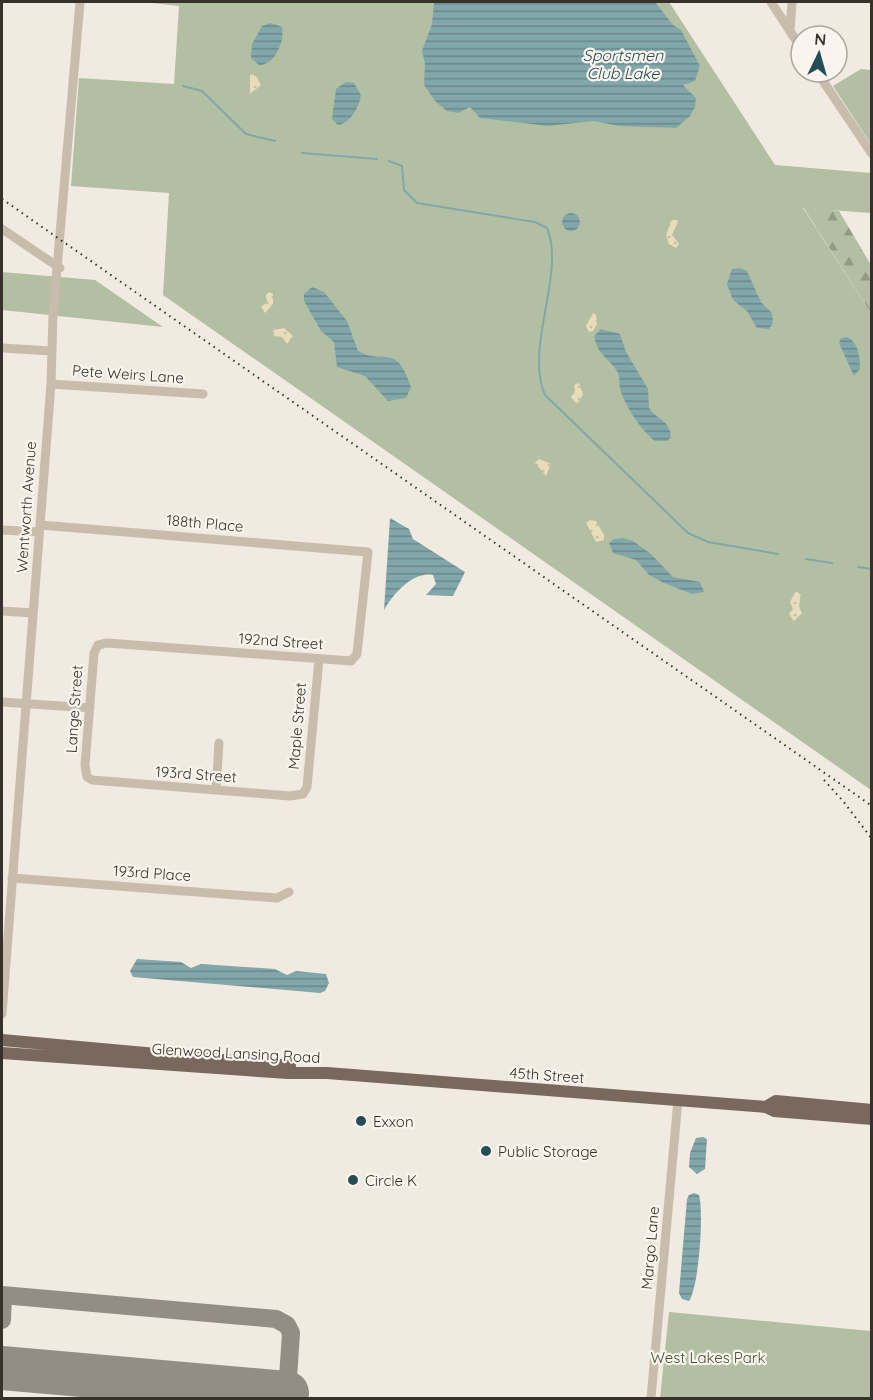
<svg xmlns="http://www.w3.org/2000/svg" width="873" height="1400" font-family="Quicksand,sans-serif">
  <defs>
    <pattern id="forest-firs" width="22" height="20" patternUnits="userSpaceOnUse" patternTransform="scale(1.5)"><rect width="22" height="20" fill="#b3bfa2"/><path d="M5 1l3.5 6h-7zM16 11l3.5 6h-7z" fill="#929c84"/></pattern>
    <pattern id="sand-dots" width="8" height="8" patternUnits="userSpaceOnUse" patternTransform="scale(1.5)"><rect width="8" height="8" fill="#e9dcbb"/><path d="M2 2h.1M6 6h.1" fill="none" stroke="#c8bda1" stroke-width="1.8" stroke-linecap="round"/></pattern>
    <pattern id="water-rules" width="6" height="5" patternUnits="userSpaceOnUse" patternTransform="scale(1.5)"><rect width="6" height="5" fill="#82a7ab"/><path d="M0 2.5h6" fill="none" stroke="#6b888b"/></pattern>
  </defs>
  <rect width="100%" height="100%" fill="#f1eae1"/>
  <path fill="#b3bfa2" d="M143,2H669L775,165L871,173V213L803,208L871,313V790L163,295L169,193L71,186L79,78L174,84L179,6Z
    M861,69L871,70V144L833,86Z
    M2,272L95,280L163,327L2,310Z
    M669,1312L871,1331V1398H660Z"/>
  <path fill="url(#forest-firs)" d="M803,207L839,211L871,265V313Z"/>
  <path fill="url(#sand-dots)" d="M255,74L261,85L250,94V75Z
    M676,219L678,222L672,235L679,244L676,248L669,244L666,235L671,221Z
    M269,292L273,294V304L265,313L261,307L267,302L266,295Z
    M593,313L596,315L597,324L593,331L589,332L586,326Z
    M284,328L293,336L287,344L282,337L275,336L272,333L274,330Z
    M579,383L583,394L579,402L576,403L571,397L575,391L574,385Z
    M539,459L551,464L546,476L535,463Z
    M590,520L596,521L604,535V540L596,542L586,523Z
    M796,591L801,595L799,606L802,613L794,621L789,614L793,609L790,602Z"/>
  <path fill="url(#water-rules)" d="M434,2H655L673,25L681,30L700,66L695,81L683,85L696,98L695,107L690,116L676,128L619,126L594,121L548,126L480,118L470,107L458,113L447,111L436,102L424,85L425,64L422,51L432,24Z
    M271,23L282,27C285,41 275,65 259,65L251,58L252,44L262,26Z
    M346,82L354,83L361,95C359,107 351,123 338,125L332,119L336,89Z
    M562 222a9 9 0 1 1 18 0a9 9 0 1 1-18 0Z
    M740,268L747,271L761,302L772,313L773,323L769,329L757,328L747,311L733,300L727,284L732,269Z
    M312,287L324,292L347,321L358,351C384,366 396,341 411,387L406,398L388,401L365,376L337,367L334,342L321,331L304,301V294Z
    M601,329L620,334L626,352L648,389L649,408C657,420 670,420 671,437L667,441H655C640,429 626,407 620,389C619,383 620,376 617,371C608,357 598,356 594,336Z
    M847,337C859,343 860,357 860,369L854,376L839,343L841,338Z
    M390,518L409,529L413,539L465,572L453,596L426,595L436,584L433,575C413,571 393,594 384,610Z
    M623,538L633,541L651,554L673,577L700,582L704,592L692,594L664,583L649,575L636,560L613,553L609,543L614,539Z
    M137,959L181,962L191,968L201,964L275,969L287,975L296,971L326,974L329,983L325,991L320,993L133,977L130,971Z
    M703,1137L707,1139L705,1169L697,1174L689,1167L690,1153L696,1138Z
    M694,1193L699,1195C704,1212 699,1287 689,1301L682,1299L679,1293L687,1199L689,1195Z"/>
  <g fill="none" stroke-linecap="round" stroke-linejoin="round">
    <path stroke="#82a7ab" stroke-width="2" d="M183,86L202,91L246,134L275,141
      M302,153L377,159
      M389,161L402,166L404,190L417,203L535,222L547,228C566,273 524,348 545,395L688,533L708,542L778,554
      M806,559L832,563
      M858,567L872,569"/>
    <path stroke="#948d86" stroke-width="18" d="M2,1295L276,1319L287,1325L291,1333L287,1393
      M2,1320L3,1295"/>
    <path stroke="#948d86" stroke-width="44" d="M2,1368L287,1393"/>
    <path stroke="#c8bcad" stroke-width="9" d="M771,2L801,48
      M790,31L792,2
      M817,72L872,154
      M2,229L60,268
      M2,348L51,351
      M51,384L203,394
      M40,525L368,552L357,654L351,661L107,643L98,645L94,653L85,765L87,777L92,780L290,796L303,794L307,787L319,659
      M2,530L39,532
      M2,611L33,613
      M2,702L90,708
      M216,790L219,743
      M12,878L277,898L289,892
      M2,1014L51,384L53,315L80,2
      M651,1398L678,1100"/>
    <path stroke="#78685e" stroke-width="12" d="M2,1040L290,1066
      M2,1053L288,1073H327L766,1107L774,1111L872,1119
      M766,1107L776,1101L872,1110"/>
    <path stroke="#37302b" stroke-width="2" stroke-dasharray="1.5 4.5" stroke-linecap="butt" d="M2,199L872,806
      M824,780L843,801L872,839"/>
  </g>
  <g fill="#244e55" stroke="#f9f4ed" stroke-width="2">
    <circle cx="361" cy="1121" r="6"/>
    <circle cx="486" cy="1151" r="6"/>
    <circle cx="353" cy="1180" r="6"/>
  </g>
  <g text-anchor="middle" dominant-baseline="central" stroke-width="4.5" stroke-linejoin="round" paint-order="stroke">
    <g font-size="15" fill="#37302b" stroke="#f9f4ed">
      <text transform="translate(128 374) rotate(4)">Pete Weirs Lane</text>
      <text transform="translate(26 507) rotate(-86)">Wentworth Avenue</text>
      <text transform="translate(205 523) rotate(5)">188th Place</text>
      <text transform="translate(281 641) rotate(4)">192nd Street</text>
      <text transform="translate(74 709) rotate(-86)">Lange Street</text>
      <text transform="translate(297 726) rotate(-85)">Maple Street</text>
      <text transform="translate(196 774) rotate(4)">193rd Street</text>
      <text transform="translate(152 873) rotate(4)">193rd Place</text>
      <text transform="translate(236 1053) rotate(3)">Glenwood Lansing Road</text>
      <text transform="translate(547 1075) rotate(4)">45th Street</text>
      <text transform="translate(650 1248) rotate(-85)">Margo Lane</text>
    </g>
    <g font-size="15" fill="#37302b" stroke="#f9f4ed" text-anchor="start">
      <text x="373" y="1121">Exxon</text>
      <text x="498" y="1151">Public Storage</text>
      <text x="365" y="1180">Circle K</text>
    </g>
    <g font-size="15" fill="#445331" stroke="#f9f4ed">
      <text x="708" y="1357">West Lakes Park</text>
    </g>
    <g font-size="16" font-style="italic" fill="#244e55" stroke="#f9f4ed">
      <text x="623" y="55">Sportsmen<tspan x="623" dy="18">Club Lake</tspan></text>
    </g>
  </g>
  <rect width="873" height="1400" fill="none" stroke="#37302b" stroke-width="6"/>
  <g transform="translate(819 54) rotate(5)"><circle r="28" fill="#f9f4ed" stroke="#aba69f" stroke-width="1.5"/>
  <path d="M0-4.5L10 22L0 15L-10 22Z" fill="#244e55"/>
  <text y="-9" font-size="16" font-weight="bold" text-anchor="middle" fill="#37302b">N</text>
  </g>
</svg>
